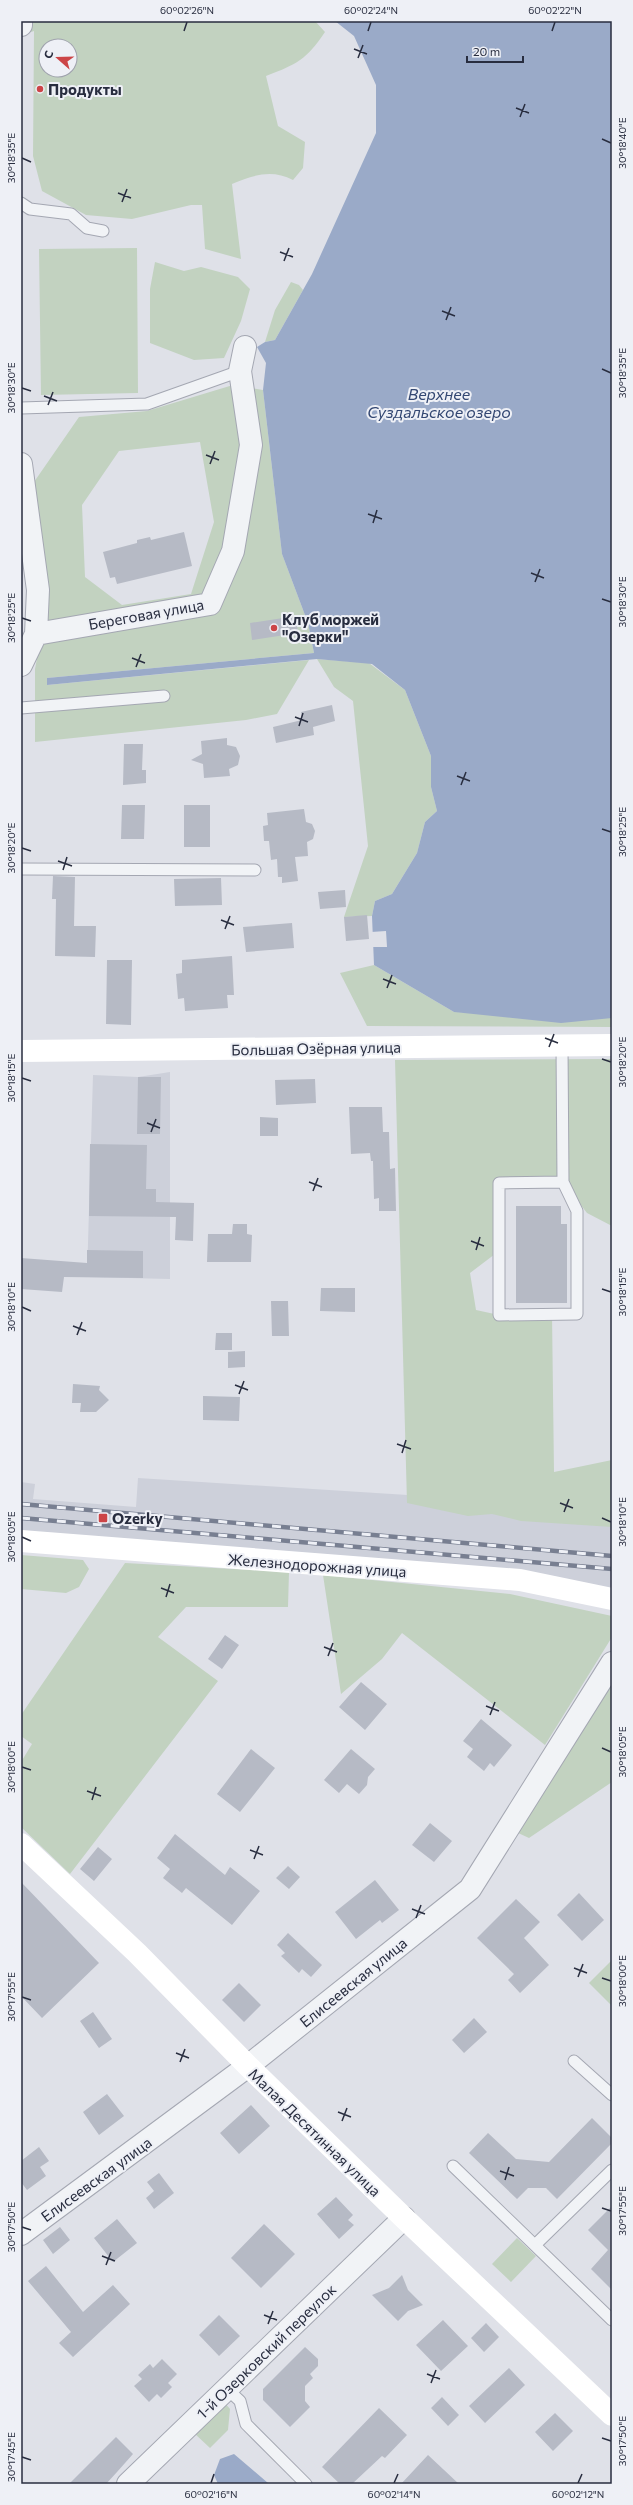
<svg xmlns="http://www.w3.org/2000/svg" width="633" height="2505" font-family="Commissioner,sans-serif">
  <rect width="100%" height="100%" fill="#dfe1e8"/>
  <path fill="#cdd0da" d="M170,1072V1279L87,1277L93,1075L138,1077Z
    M138,1478L612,1508V1594L21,1535V1482L35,1484L33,1499L136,1507Z"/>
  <path fill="#c2d2c0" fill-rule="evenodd" d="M32,21H315L325,32C306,60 297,64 266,76L278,126L305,142L303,168L293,180C272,169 253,175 232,184L241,259L205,249L202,205H191L132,219L86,215L42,191L33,156L34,31L31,32ZM46,46H70V70H46Z
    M137,248L138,393L41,395L39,249Z
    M155,262L184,271L201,267L238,277L250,289L241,321L224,358L194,360L150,343V289Z
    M291,282L299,285L303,290L275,340L265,342L275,310Z
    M233,385L263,390L282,554L308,623L314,653L47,678V685L309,660L277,714L246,720L35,742V669L40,643L34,482L79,417L147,411ZM200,442L214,522L191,594L122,605L85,577L82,505L119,451Z
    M317,659L369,663L405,690L431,756V787L437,811L425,822L417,853L392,894L375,901L372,916L344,917L368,846L353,701L334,687Z
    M374,965L454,1012L612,1016V1027L367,1026L340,973Z
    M612,1059L610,1072L612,1226L587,1213L563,1182L499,1183V1251L470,1273L476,1310L499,1315L552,1314L554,1472L612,1460V1527L521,1521L492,1514L468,1516L407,1503L395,1060Z
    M21,1555L83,1560L89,1569L79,1587L66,1593L21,1589Z
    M125,1563L289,1572L288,1607H186L158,1637L218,1681L70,1874L21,1827V1762L32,1744L21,1736V1715Z
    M323,1575L510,1594L612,1616V1637L545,1745L402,1633L382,1659L341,1694Z
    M612,1679V1782L529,1838L516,1832Z
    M612,1960V2006L589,1983Z
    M517,2238L536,2256L511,2282L492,2264Z
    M224,2402L230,2409L228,2430L210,2448L194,2433Z"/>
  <path fill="#9aaac8" d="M335,21H612V1018L561,1023L454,1012L374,965L372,916L375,901L392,894L417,853L425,822L437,811L431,787V756L405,690L372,664L317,659L47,685V678L314,653L308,623L282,554L263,390L266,363L257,347L265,342L275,340L312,274L376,133V85L354,36Z
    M234,2454L268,2483V2484H218L214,2475L220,2459Z"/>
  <path fill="#dfe1e8" d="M386,931L387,947H371V932Z"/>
  <path fill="#b6bac5" d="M184,532L192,566L117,584L115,577L110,578L103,552L137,543V540L150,537L151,540Z
    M296,616L298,633L252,640L250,623Z
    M332,705L335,721L313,727L314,735L276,743L273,727L302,720L301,712Z
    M227,738V745L236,747L240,756L238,765L229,769L230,776L204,778L203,764L191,760L202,754L201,741Z
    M124,744H143L142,770H146V783L123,785Z
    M122,805H145L144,839H121Z
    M184,805H210V847H184Z
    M304,809L306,822L312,824L315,831L313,839L307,842L308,856L295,857L298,881L282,883V877H278L277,859L271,860L269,841H264L263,826L268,825L267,813Z
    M53,876L75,877L74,926H96L95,957L55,956L56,899H52Z
    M221,878L222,905L175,906L174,879Z
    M345,890L346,907L320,909L318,892Z
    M367,915L369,939L346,941L344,917Z
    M292,923L294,948L246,952L243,927Z
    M232,956L234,995H227L228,1008L185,1011L184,998L178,999L176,974L182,973V960Z
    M107,960H132L131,1025L106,1024Z
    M138,1077H161L160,1134H137Z
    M315,1079L316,1103L276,1105L275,1080Z
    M349,1107H382L383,1132H389L390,1169L395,1168L396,1211H379V1198L374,1199L373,1161H371L370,1153L351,1154Z
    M260,1117L278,1118V1136H260Z
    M90,1144L147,1145L146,1189H156V1202L194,1203L193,1241L175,1240L176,1217L89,1216Z
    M516,1206H561V1224H567V1303H516Z
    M233,1224H247V1234L252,1235L251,1262H207L208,1234H232Z
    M87,1250L143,1251V1278L64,1277L62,1292L21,1289V1258L87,1263Z
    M321,1288H355V1312L320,1311Z
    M271,1301H288L289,1336H272Z
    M216,1333H232V1350H215Z
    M245,1351V1367L228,1368V1352Z
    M73,1384L100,1386L99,1390L109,1400L96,1412H80L81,1403H72Z
    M203,1396L240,1397L239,1421L203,1420Z
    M225,1635L239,1645L222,1669L208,1659Z
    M361,1682L387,1704L365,1730L339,1707Z
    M481,1719L512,1745L494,1767L490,1763L484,1771L467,1757L473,1749L463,1741Z
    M251,1749L275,1768L240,1812L217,1794Z
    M351,1749L375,1769L368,1777L367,1785L359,1794L347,1784L339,1793L324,1780Z
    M430,1823L452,1841L434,1862L412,1845Z
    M175,1834L225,1875L230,1867L260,1891L232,1925L186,1888L182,1893L163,1878L170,1869L157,1858Z
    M98,1847L112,1859L94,1881L80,1869Z
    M288,1866L300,1877L289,1889L276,1878Z
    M375,1880L399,1910L382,1923L380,1920L356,1939L335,1912Z
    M21,1882L99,1963L42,2018L21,1996Z
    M579,1893L604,1920L582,1941L557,1915Z
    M516,1899L540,1922L524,1938L549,1965L520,1993L508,1980L514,1974L477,1938Z
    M288,1933L322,1965L311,1977L302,1969L299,1973L281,1956L285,1953L277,1945Z
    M239,1983L261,2005L244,2022L222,2000Z
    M93,2012L112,2039L99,2048L80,2021Z
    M474,2018L487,2032L464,2053L452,2040Z
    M107,2094L124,2116L99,2135L83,2112Z
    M251,2105L270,2126L239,2154L220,2133Z
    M592,2118L612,2138V2143L557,2199L546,2188H528L517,2199L469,2153L488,2133L516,2159L549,2162Z
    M39,2147L49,2161L40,2167L46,2176L27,2190L21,2182V2161Z
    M159,2173L174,2193L154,2209L146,2198L154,2191L147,2182Z
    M336,2197L353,2215L348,2220L354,2225L339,2239L317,2214Z
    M612,2206V2290L591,2269L608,2250L588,2230Z
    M117,2219L137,2243L113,2262L94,2238Z
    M264,2224L295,2254L261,2288L231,2258Z
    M60,2227L70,2240L53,2254L43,2240Z
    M46,2266L83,2312L113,2285L130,2304L73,2357L59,2343L71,2332L28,2281Z
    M402,2275L408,2290L423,2305L408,2311L398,2321L372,2295L389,2288Z
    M219,2315L240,2336L219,2356L199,2335Z
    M443,2320L468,2346L441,2371L416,2345Z
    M486,2323L499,2337L484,2352L471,2338Z
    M305,2347L318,2359V2366L310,2374L313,2378L305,2386V2401L310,2407L290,2427L263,2400V2389Z
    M162,2359L177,2374L168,2383L172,2387L161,2398L157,2394L149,2402L134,2386L142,2379L138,2375L150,2364L153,2368Z
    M509,2368L525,2385L485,2423L469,2406Z
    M442,2397L459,2415L448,2426L431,2408Z
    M379,2408L407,2435L385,2458L382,2456L352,2484H340L322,2467Z
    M555,2413L573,2431L553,2451L535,2432Z
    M116,2437L133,2454L117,2472L106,2484H69Z
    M428,2455L459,2484H401Z"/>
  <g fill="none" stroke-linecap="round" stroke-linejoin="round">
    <g stroke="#a4a7b2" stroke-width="13">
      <path id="lane" d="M21,203L30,209L71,214L87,228L103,231
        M21,408L147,404L240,371
        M21,708L164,696
        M21,869L255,870
        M562,1046L563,1182L577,1211V1314L499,1315V1183L563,1182
        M574,2061L612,2095
        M453,2166L612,2320
        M535,2245L612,2170
        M226,2388L240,2401L246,2424L306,2484"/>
    </g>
    <g stroke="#a4a7b2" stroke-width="24">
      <path id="street" d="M21,25V21
        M21,464L38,590L36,634L21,665
        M36,634L210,604L233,551L251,445L240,371L245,347
        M21,2234L248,2066L470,1889L612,1663
        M128,2484L404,2218"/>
    </g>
    <use href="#lane" stroke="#f1f3f6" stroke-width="11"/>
    <use href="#street" stroke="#f1f3f6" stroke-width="22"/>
    <path stroke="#fff" stroke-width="22" d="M21,1051L612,1045
      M21,1541L520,1580L612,1599
      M21,1844L137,1953L248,2066L404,2218L612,2415"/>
    <g stroke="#787f91" stroke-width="4.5">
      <path id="rail" d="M21,1504L612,1556
        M21,1518L612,1569"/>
    </g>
    <use href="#rail" stroke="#eef0f6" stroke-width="3" stroke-dasharray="9" stroke-linecap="butt"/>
  </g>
  <path fill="none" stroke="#282d3f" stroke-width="1.5" d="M184,31L187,22M368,31L371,22M552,31L555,22M354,49L367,54M358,58L363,45M516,108L529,113M520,117L525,104M602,139L611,143M22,158L31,162M118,193L131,198M122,202L127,189M280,252L293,257M284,261L289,248M442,311L455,316M446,320L451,307M602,369L611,373M22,388L31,391M44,396L57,401M48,405L53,392M206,455L219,460M210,464L215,451M368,514L382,519M373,523L377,510M531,573L544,578M535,582L540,569M602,599L611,602M22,618L31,621M132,658L145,663M136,667L141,654M295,717L308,722M299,726L303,713M457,776L470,781M461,785L466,772M602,829L611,832M22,848L31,851M58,861L72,866M63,870L67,857M221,920L234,925M225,929L230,916M383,979L396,984M387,988L392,975M545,1038L558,1043M549,1047L554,1034M602,1059L611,1062M22,1078L31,1081M147,1123L160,1128M151,1132L156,1119M309,1182L322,1187M313,1191L318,1178M471,1241L484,1246M476,1250L480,1237M602,1289L611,1292M22,1307L31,1311M73,1326L86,1331M77,1335L82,1322M235,1385L248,1390M239,1394L244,1381M397,1444L411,1449M402,1453L406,1440M560,1503L573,1508M564,1512L569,1499M602,1518L611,1522M22,1537L31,1541M161,1588L174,1593M166,1597L170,1584M324,1647L337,1652M328,1656L333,1643M486,1706L499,1711M490,1715L495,1702M602,1748L611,1752M22,1767L31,1770M87,1791L101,1796M92,1800L96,1787M250,1850L263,1855M254,1859L259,1846M412,1909L425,1914M416,1918L421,1905M574,1968L587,1973M578,1977L583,1964M602,1978L611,1981M22,1997L31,2000M176,2053L189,2058M180,2062L185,2049M338,2112L351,2117M342,2121L347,2108M500,2171L514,2176M505,2180L509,2167M602,2208L611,2211M22,2227L31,2230M102,2256L115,2261M106,2265L111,2252M264,2315L277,2320M268,2324L273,2311M427,2374L440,2379M431,2383L436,2370M602,2438L611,2441M22,2457L31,2460M211,2483L214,2474M394,2483L398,2474M578,2483L582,2474"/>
  <g fill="#cc4547" stroke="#eef0f6" stroke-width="1.5">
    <circle cx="40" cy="89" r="4"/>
    <circle cx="274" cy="628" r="4"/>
    <rect x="98" y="1513" width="10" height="10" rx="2"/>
  </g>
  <g text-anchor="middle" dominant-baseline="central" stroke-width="4" stroke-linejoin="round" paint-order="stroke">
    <g font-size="15" font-weight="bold" fill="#282d3f" stroke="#eef0f6" text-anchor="start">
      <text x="48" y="89">Продукты</text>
      <text x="282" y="619">Клуб моржей<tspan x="282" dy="17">"Озерки"</tspan></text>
      <text x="112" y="1518">Ozerky</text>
    </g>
    <g font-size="15" fill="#282d3f" stroke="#eef0f6">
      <text transform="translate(146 614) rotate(-10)">Береговая улица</text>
      <text transform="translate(316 1048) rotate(-1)">Большая Озёрная улица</text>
      <text transform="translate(317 1565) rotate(4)">Железнодорожная улица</text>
      <text transform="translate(353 1982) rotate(-39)">Елисеевская улица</text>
      <text transform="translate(315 2132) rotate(44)">Малая Десятинная улица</text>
      <text transform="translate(96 2179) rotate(-36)">Елисеевская улица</text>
      <text transform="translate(266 2351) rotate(-44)">1-й Озерковский переулок</text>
    </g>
    <g font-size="16" font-style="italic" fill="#334772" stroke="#eef0f6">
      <text x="439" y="393">Верхнее<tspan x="439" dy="18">Суздальское озеро</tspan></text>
    </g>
  </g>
  <rect width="633" height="2505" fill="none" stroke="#eef0f6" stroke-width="44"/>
  <g transform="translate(58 58) rotate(290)"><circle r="19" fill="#eef0f6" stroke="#9fa2ad"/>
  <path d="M0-3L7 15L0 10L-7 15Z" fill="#cc4547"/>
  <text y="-6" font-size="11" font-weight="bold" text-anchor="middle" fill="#282d3f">С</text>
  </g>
  <path d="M467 56v6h56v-6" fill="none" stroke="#282d3f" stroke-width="2"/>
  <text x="473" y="56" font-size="12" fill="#282d3f" stroke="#eef0f6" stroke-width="3" paint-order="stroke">20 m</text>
  <rect x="22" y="22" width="589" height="2461" fill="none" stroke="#282d3f" stroke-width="1.5"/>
  <g font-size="10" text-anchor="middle" fill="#282d3f">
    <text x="187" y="14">60°02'26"N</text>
    <text x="371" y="14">60°02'24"N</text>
    <text x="555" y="14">60°02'22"N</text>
    <text transform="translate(622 143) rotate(-90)" y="4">30°18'40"E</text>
    <text transform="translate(11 158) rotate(-90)" y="4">30°18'35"E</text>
    <text transform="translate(622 373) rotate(-90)" y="4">30°18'35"E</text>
    <text transform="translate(11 388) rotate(-90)" y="4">30°18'30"E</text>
    <text transform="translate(622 602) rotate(-90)" y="4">30°18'30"E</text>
    <text transform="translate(11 618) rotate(-90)" y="4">30°18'25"E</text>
    <text transform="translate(622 832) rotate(-90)" y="4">30°18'25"E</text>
    <text transform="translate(11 848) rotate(-90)" y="4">30°18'20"E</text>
    <text transform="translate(622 1062) rotate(-90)" y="4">30°18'20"E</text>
    <text transform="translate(11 1078) rotate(-90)" y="4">30°18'15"E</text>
    <text transform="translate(622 1292) rotate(-90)" y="4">30°18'15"E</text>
    <text transform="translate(11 1307) rotate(-90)" y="4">30°18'10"E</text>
    <text transform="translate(622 1522) rotate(-90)" y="4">30°18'10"E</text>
    <text transform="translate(11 1537) rotate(-90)" y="4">30°18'05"E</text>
    <text transform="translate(622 1752) rotate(-90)" y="4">30°18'05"E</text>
    <text transform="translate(11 1767) rotate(-90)" y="4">30°18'00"E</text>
    <text transform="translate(622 1981) rotate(-90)" y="4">30°18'00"E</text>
    <text transform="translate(11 1997) rotate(-90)" y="4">30°17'55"E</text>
    <text transform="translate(622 2211) rotate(-90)" y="4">30°17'55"E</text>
    <text transform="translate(11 2227) rotate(-90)" y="4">30°17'50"E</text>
    <text transform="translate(622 2441) rotate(-90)" y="4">30°17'50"E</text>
    <text transform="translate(11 2457) rotate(-90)" y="4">30°17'45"E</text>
    <text x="211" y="2498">60°02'16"N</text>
    <text x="394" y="2498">60°02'14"N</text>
    <text x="578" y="2498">60°02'12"N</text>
  </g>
</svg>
